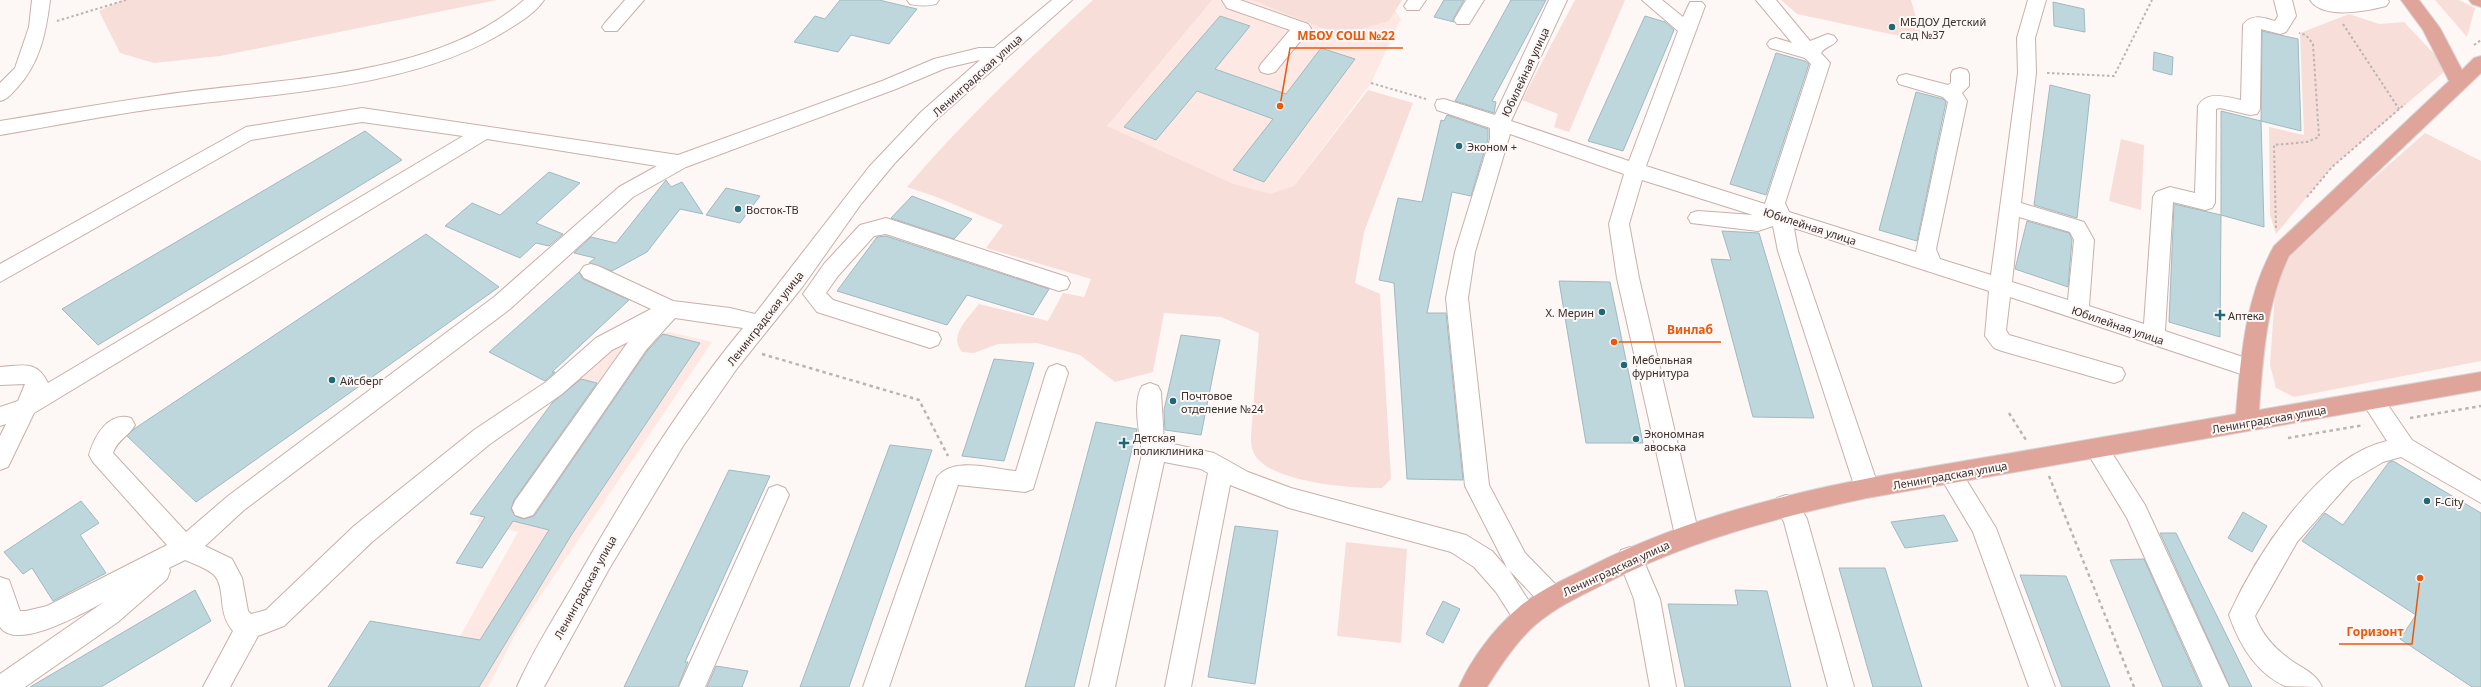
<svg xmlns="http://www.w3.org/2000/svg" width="2481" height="687" font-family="'Noto Sans',sans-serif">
  <rect width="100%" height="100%" fill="#fdf7f6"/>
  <path fill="#fde8e4" d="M1174,0H1392L1390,4L1401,19L1371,83L1294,186L1248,223L1070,120Z
    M669,332L712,342L518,629L488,687H432L518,532L477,522L588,356Z"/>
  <path fill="#f7ded9" d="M123,0H497L220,56L154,63L120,53L99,11Z
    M1093,0H1212L1107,126L1233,184L1271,194L1294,186L1368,90L1413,103L1364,232L1355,283L1380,294L1391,479L1382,488C1354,489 1263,482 1253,451C1251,447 1251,441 1251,436L1259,333L1221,317L1164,313L1153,372L1115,382L1080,355L1037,343L998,344L974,353L962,352C948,335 968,319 979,304L1048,321L1063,293L1084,297L1091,279L986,248L1003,225L934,196L907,187C964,120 1028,60 1093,0Z
    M1252,0H1402L1389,21L1340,35Z
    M1575,0H1625L1569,132L1554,127L1558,114L1522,100Z
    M1781,0H1911L1923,41L1797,14Z
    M2435,0H2459L2475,8L2467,37Z
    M2349,14L2379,24L2404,22L2438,58L2444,72L2332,167L2276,234L2270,215L2269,127L2304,135L2300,33Z
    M2425,133L2481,161V361L2294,397L2276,388L2270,365L2276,278L2287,254Z
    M2121,139L2144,145L2141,210L2109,201Z
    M1346,542L1407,549L1401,643L1337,636Z"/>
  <path fill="#bdd7dd" stroke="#a0babf" d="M840,0H879L917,9L889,44L851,35L838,52L794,42L815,16L825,19Z
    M1444,0H1464L1453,19L1454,22L1434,17Z
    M1511,0H1546L1492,101L1496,102L1494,113L1455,101Z
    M2053,2L2084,9L2085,32L2054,26Z
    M1220,16L1250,26L1215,69L1286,94L1321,48L1355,59L1264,182L1233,170L1273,119L1197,91L1156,140L1124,127Z
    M1645,16L1665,22L1674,30L1623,151L1588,141Z
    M2262,31L2298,39L2301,131L2261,121Z
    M2154,52L2173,57L2172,75L2153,70Z
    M1776,53L1805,61L1809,64L1766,195L1730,184Z
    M2050,85L2090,95L2077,218L2034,205Z
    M1916,92L1943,99L1946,102L1917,241L1879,230Z
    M2221,111L2261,121L2264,227L2221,215Z
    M1447,115L1488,129V139L1471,196L1452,192L1427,313H1446L1463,480L1407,479L1394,283L1379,280L1398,198L1422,202L1441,120L1444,121Z
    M365,131L402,160L98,345L62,309Z
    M549,172L580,183L536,223L563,234L549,246L536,243L520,258L445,226L472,203L500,215Z
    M666,180L671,187L682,182L703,214L680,209L647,252L612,271L589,263L595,258L574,253L591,237L616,243Z
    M726,188L760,196L740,223L706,215Z
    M912,196L972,219L954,239L891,218Z
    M2174,204L2221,215L2220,337L2169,322Z
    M2027,221L2069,233L2072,240L2068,287L2015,269Z
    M1722,231L1759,233L1814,418L1753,417L1711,259L1731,260Z
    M426,234L499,287L196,502L127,436L134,429Z
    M886,236L1049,289L1033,315L967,295L947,325L837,291L877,237Z
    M579,272L583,279L629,300L552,372H555L545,381L489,352Z
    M1559,281L1610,282L1643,443H1586Z
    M663,334L700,343L572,534L479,687H328L370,621L480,640L549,530L513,521L482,568L456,563L485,517L470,514L552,403L581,379L597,383L514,500L511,509L515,516L524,519L534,516L647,351Z
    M1181,335L1220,340L1201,435L1165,430L1164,410Z
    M994,359L1034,363L1004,461L962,456Z
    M1096,422L1137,429L1074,687H1025Z
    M890,445L932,450L849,687H800Z
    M2393,461L2481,513V687H2472L2400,639L2416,615L2302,541L2325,513L2343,525L2389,462Z
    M729,470L770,476L685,662H688L678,687H624Z
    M81,501L99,523L80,535L106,573L53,601L32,568L23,574L4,552Z
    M2243,512L2267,526L2252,552L2228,538Z
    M1944,515L1958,541L1905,548L1891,522Z
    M1235,526L1278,531L1255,684L1208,677Z
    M2160,533H2176L2252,687H2230Z
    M2144,559L2201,687H2163L2110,560Z
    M1839,568H1885L1922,687H1873Z
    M2020,575L2066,576L2110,687H2062Z
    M195,590L211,621L101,687H30Z
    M1735,590L1767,591L1791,687H1685L1668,604L1738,605Z
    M1443,601L1460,609L1443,643L1426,634Z
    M716,666L748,671L742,687H707Z"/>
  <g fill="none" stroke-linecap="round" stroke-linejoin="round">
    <g stroke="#c8b0ab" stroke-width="2">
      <path id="minor" d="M32,0H50C46,33 40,63 17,88C11,94 8,99 0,101V83L15,68L29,27Z
        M524,0H544C536,12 522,21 509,29C413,90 273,93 161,108C107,115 54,126 0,135V121C62,111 123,100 185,92C294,78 439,75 524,0Z
        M625,0H644L617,31H605L602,27L605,23Z
        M907,0H939L936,4C927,6 919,6 910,4Z
        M1052,0H1072L935,121L894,164L861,204L803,286L738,367L683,446L609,569L544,687H517C534,648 558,612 579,575C628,490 680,404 743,328L675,318L646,350L533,515L524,518L515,515L512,508L515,501L628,342L612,350L562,394L490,444L372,542L284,626L258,636L230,687H203L233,631C217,613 226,590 215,576C209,569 194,564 185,560L169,568L170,571L167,579L118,622L25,687H0V674L104,602C85,612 17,652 0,627V577L9,580L20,611H26L47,606L167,545L93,462L89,455C94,437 108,411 131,418L135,425C129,436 117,440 113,453L186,532L228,496L494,297L619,187L657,166L487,139L34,413L8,467L0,470V436L6,424L0,426V407L18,401L25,384L0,385V367C22,366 36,359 48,383L463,136L362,122L251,140L0,282V264L246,127L362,108L678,155L882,81L934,59L979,48H994ZM980,60L921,112L869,167L755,314L730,308L673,301L598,266L591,264L584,266L580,272L584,278L651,309L596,338L546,382L474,430L354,526L266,610L251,614L248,611L242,578L232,559L205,546L244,510L510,309L633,197L686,167L896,89L946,68Z
        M1222,0H1240L1308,24L1311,28L1275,72L1268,74L1261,72L1259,68L1261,64L1290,30L1227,8Z
        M1408,0H1426L1419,10H1407L1404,6Z
        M1466,0H1484L1469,24H1457L1454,20Z
        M1549,0H1567L1511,121L1629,161L1678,31L1642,0H1662L1683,17L1690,2H1702L1705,6L1646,166L1765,204L1811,64L1805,58L1770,48L1767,44L1770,40L1776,38L1792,43L1756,0H1776L1810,41L1828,34L1834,36L1837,40C1833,47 1825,46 1821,53L1830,63L1785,203L1789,212L1916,252L1948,102L1943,97L1899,84L1897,80L1899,76L1906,74L1948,85L1951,83V74L1953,70L1960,68L1967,70L1969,74V86L1962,93L1967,101L1936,249L1940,259L1991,275L2018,73L2017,38L2028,0H2046L2035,38L2036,73L2021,203L2084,222L2094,240L2089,306L2144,324L2153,197L2156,192L2170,187L2195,193L2198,106C2207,90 2226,97 2241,100L2243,25C2251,13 2264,18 2275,21L2278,16L2274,0H2292L2296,16L2286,32L2280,34L2261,29L2260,109L2257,114L2250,115L2220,108L2216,109L2215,203L2212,208L2205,210L2173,202L2165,331L2258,362L2261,368L2258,374L2250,377L2010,297L2006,330L2009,335L2122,368L2125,374L2122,380L2114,383L2002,351L1994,348L1985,336L1989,291L1794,228L1798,251L1879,488L1875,495L1867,498L1859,495L1855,488L1778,251L1773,226L1758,231L1691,223L1688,218L1691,213L1698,211L1753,215L1642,180L1629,224L1639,278L1699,535L1696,543L1687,546L1678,543L1675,535L1617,278L1609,224L1624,174L1510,134L1475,252L1468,298L1489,485L1525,553L1561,590L1565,598L1561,606L1552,609L1543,606L1509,570L1539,617L1535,625L1526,629L1517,625L1496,592L1474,567L1451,552L1289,508L1230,485L1191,687H1165L1208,473L1201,469L1164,462L1115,687H1089L1142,454C1140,434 1132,404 1142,386L1150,383L1158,386L1161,392L1164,442L1214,453L1248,472L1291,488L1466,535L1492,551L1507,568L1465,486L1446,298L1455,252L1490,139V128L1437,110L1435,105L1437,100L1444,99L1495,115ZM2019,217L2070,232L2074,240L2068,300L2012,282Z
        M2310,0H2388L2389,2L2386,6C2367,11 2323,20 2310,0Z
        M886,218L1067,277L1070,283L1067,289L1059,291L886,234L874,236L838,276L826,293L833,300L938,333L941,339L938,345L930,348L817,312L803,294L824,264L860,225Z
        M1057,364L1065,367L1068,373L1033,489L1025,492L958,485L889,687H863L937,477C954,456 993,469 1016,471L1046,373L1049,367Z
        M2373,393L2381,395L2412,440L2481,481V503L2401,457L2383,462L2351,481L2297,542L2255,616C2263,637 2277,651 2295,663C2306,670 2317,675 2322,687C2312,687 2294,687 2285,686C2256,673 2239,644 2229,615C2256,555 2319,456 2387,441L2362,402L2365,395Z
        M2097,439L2105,442L2145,505L2229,687H2203L2127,518L2085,449L2089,442Z
        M1951,465L1959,468L1996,528L2055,687H2029L1973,532L1939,475L1943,468Z
        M777,485L785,488L789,495L705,687H679L769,488Z
        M1786,495L1795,498L1807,519L1854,687H1828L1784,522L1774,505L1777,498Z
        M1630,547L1639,550L1660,599L1676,687H1650L1634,599L1618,558L1621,550Z"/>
    </g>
    <g stroke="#d7d5d5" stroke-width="2">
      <path id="major" d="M2401,0H2419L2440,28L2462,70L2474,58L2481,56V73L2289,256C2266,304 2263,357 2259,410L2481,372V390L1867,498C1774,518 1685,542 1600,586C1578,597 1555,608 1535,625C1516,642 1501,665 1487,687H1459C1471,659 1494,629 1517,609C1538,590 1566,579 1591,566C1715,503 1852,480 1988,457C2071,443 2154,428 2236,414C2241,356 2245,298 2274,246L2449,81L2423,30Z
        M2469,0H2481V7L2472,4Z"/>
    </g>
    <path stroke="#bbb4b2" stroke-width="2" stroke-dasharray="2.5 2.5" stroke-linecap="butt" d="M57,21L126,0
      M2343,24L2399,109
      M2474,45L2481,40
      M2047,73L2114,76L2152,0
      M1371,83L1426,99
      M2307,197L2332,167L2405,104
      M2276,228L2274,145L2307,142L2319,137L2313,44L2306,35L2299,33"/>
    <path stroke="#bbb4b2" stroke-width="2.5" stroke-dasharray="3.5 3.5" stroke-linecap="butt" d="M762,354L919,400L948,456
      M2009,413L2026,440
      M2410,418L2481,406
      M2288,438L2364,425
      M2049,476L2134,687"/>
    <use href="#minor" fill="#fff" fill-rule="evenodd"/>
    <use href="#major" fill="#e0a59a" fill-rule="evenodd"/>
  </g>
  <g fill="#1f6874" stroke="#fdf7f6" stroke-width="1.5">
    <circle cx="1892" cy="27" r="4"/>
    <circle cx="1459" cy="146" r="4"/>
    <circle cx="738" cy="209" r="4"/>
    <circle cx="1602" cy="312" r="4"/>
    <path d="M2218 309h4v4h4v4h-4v4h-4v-4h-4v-4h4z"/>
    <circle cx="1624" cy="365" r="4"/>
    <circle cx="332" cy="380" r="4"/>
    <circle cx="1173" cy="401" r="4"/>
    <circle cx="1636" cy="439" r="4"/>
    <path d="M1122 437h4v4h4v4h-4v4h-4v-4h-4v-4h4z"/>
    <circle cx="2427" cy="501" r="4"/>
  </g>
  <g text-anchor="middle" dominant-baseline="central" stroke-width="4" stroke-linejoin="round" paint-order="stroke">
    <g font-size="11" fill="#392f2d" stroke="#fdf7f6" text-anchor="start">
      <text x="1900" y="21">МБДОУ Детский<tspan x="1900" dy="13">сад №37</tspan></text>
      <text x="1467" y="146">Эконом +</text>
      <text x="746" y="209">Восток-ТВ</text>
      <text x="1594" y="312" text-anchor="end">Х. Мерин</text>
      <text x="2228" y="315">Аптека</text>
      <text x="1632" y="359">Мебельная<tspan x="1632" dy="13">фурнитура</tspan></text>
      <text x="340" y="380">Айсберг</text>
      <text x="1181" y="395">Почтовое<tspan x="1181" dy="13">отделение №24</tspan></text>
      <text x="1644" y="433">Экономная<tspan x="1644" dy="13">авоська</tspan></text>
      <text x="1133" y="437">Детская<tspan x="1133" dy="13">поликлиника</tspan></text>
      <text x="2435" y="501">F-City</text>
    </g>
    <g font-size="11" fill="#392f2d" stroke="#fdf7f6">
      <text transform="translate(1525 72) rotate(-65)">Юбилейная улица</text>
      <text transform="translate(977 75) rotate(-42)">Ленинградская улица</text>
      <text transform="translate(1810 226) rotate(18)">Юбилейная улица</text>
      <text transform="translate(765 318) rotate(-52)">Ленинградская улица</text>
      <text transform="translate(2118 325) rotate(19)">Юбилейная улица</text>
      <text transform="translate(2269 419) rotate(-10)">Ленинградская улица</text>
      <text transform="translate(1950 475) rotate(-10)">Ленинградская улица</text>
      <text transform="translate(1616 568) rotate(-25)">Ленинградская улица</text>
      <text transform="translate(585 587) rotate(-61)">Ленинградская улица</text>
    </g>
  </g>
  <path fill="none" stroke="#e8590c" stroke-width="1.5" d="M1280 106L1290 48H1403M1614 342L1659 342H1721M2420 578L2412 644H2339"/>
  <g fill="#e8590c" stroke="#fdf7f6" stroke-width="1.5">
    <circle cx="1280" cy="106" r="4"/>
    <circle cx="1614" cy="342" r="4"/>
    <circle cx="2420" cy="578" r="4"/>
  </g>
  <g font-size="12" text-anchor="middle" font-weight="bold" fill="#e8590c" stroke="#fdf7f6" stroke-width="4" stroke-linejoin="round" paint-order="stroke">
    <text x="1346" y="40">МБОУ СОШ №22</text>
    <text x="1690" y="334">Винлаб</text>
    <text x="2375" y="636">Горизонт</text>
  </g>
</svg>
